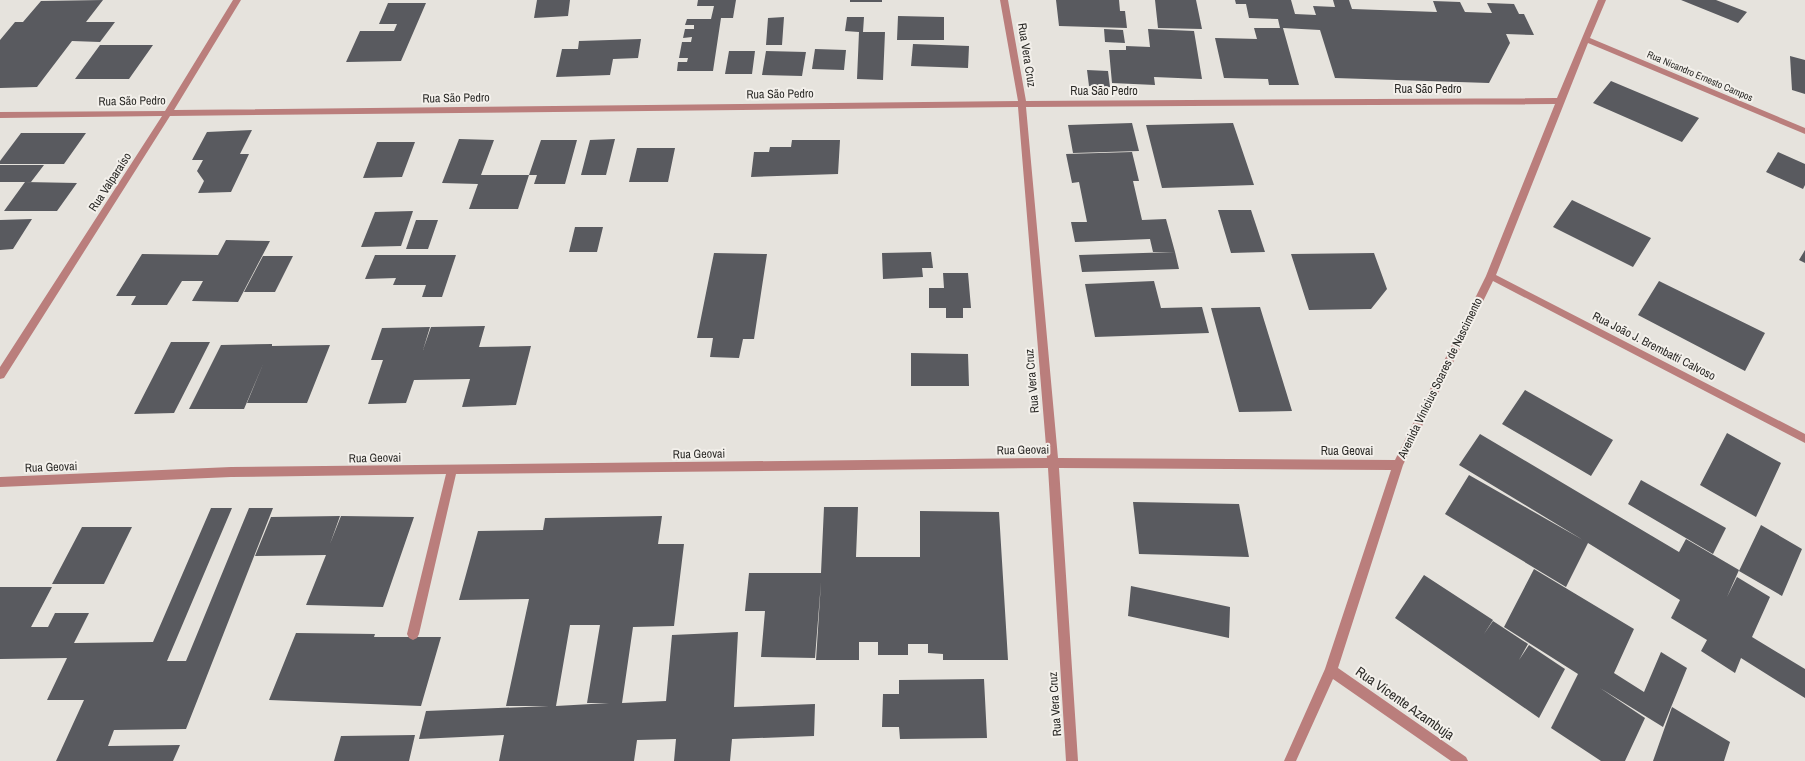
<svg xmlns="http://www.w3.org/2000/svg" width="1805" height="761" font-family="'Archivo Narrow',sans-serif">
  <rect width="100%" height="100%" fill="#e6e3dd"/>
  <path fill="#595a5f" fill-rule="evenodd" d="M103,0L86,22H115L100,42L72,41L37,87L0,88V40L15,22H23L41,1Z
    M537,0H570L568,16L534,18Z
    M698,0H736L733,18H721L713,71H677L678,62H687L688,58H679L682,42H691L692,37L683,38L685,29H694V25H685L687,19H711L714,6H697Z
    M850,0H882V2H850Z
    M1056,0H1119L1120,11H1125L1127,28L1059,26Z
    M1155,0H1196L1202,29L1158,28Z
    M1235,0H1291L1295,14L1316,15L1313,6L1335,7L1333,0H1349L1352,9L1437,12L1433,1L1460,2L1465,12L1492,13L1487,3L1514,4L1519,14H1524L1534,35L1506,34L1510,43L1489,83L1335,78L1320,30L1283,28L1299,85H1269L1268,79L1224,78L1215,38L1257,39L1254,28H1280L1278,19L1249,18L1246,4H1236Z
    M1681,0H1716L1747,12L1738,23Z
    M388,3H426L401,61L346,62L360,31H394L397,24H379Z
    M898,16L944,17V40H897Z
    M784,17L782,45H766L768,18Z
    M847,17H864L863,32H885L883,80L857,79L859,32L845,31Z
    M1104,29L1123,30L1125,43L1105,42Z
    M1148,29L1194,31L1202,79L1154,77L1155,85L1112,83L1109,50H1126V46L1150,47Z
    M641,39L638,58L613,59L610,75L556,77L562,49H578L579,41Z
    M913,44L969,46L968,68L911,66Z
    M100,45H153L129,79H75Z
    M815,49L846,50L844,70L812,69Z
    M729,51H755L752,74H725Z
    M766,51L806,52L802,76L762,75Z
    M1790,56L1805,60V94L1792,90Z
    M1087,70L1108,71L1110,87L1089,86Z
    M1611,81L1699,118L1682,142L1593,103Z
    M1132,123L1139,151L1073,153L1068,125Z
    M1233,123L1254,185L1162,188L1146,125Z
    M252,130L240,154H249L231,192L198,193L204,181L197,171L203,160H192L207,132Z
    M21,133H86L64,164H0V161Z
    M459,139L494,140L481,175H529L518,209H469L478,184L442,183Z
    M615,139L606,175H581L590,140Z
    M541,140H577L565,184H534L537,175H529Z
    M792,140H840L838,174L751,177L754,152H769L770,147H791Z
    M377,142H415L402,177L363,178Z
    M637,148H675L668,182H629Z
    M1132,152L1139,181H1133L1142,220L1166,219L1175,252H1153L1150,239L1075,242L1071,222H1087L1079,182L1072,183L1066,154Z
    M1778,152L1805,164V185L1803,189L1766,172Z
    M0,165H44L31,182H0Z
    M25,182L77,183L57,211H4Z
    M1572,200L1651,238L1633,267L1553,227Z
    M1218,210H1251L1265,252L1231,253Z
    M413,211L401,246L361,247L375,212Z
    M32,219L13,249L0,250V220Z
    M416,220H438L428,249H406Z
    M575,227H603L597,252H569Z
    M226,240L270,241L238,302L192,301L203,281H182L167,305H131L136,296H116L142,254L218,255Z
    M1805,250V263L1799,260Z
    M931,252L933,268H922L923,277L883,279L882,253Z
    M1175,252L1179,269L1082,272L1079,255Z
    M714,253L767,254L754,339H743L739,358L710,357L713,338H697Z
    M1374,253L1387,289L1371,309L1309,310L1291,254Z
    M375,255H456L442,297H422L426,285H393L396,278L365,279Z
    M263,256H293L275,292H244Z
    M943,273H968L971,308H963V318H946V308H929V288H944Z
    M1154,281L1161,308L1202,307L1209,333L1095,337L1085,284Z
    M1659,281L1765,333L1745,371L1638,315Z
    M1260,307L1292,411L1239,412L1211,308Z
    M485,326L479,347L531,346L516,405L462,407L470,379L414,380L406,403L368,404L383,360H371L382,328L430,327L423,350L431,327Z
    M171,342H210L174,413L134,414Z
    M272,344V346L330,345L307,403H247L264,362L244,409H189L221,345Z
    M911,353L968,354L969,386H911Z
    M1525,390L1613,440L1591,476L1502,424Z
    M1727,433L1781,463L1756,517L1700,485Z
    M1480,434L1679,552L1686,539L1739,570L1727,597L1737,577L1770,597L1752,637L1805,669V698L1741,658L1735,673L1701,651L1707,640L1671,618L1680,600L1588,543L1566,587L1445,514L1469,475L1583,540L1459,465Z
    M1641,480L1726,528L1713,554L1628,504Z
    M1133,502L1239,504L1249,557L1139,554Z
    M824,507H858L856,557H920V511L999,512L1008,660H943V654L928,653V644H908V655H878V642H859V660H816L821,582L815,658L761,657L765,611H745L749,573H821Z
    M211,508H232L167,661H186L249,508H273L186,729L114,730L108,746L180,745L173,761H56L84,700H47L67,658L0,659V587H52L31,627H48L55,613H89L74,643L153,642Z
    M340,516L330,544L341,516L414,517L383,607L306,605L326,555L255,556L271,517Z
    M662,516L658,544H684L674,626L633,627L622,703L666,701L672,635L738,632L734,707L815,704L814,736L732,739L730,761H674L676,739L637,740L634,761H499L504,735L419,739L426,711L549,706H506L529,599L459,600L478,531L543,530L545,518ZM570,625H600L587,703H609L556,706Z
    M1761,525L1802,549L1782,596L1739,571Z
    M82,527H132L104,584H52Z
    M1534,569L1634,629L1614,673L1644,692L1661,652L1687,668L1663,727L1600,688L1645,718L1625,761H1601L1551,728L1578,674L1504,627Z
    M1424,575L1493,620L1484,634L1493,621L1528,644L1519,660L1529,645L1565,669L1539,718L1395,618Z
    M1131,586L1230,607L1229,638L1128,616Z
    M296,633L375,634L374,637H441L421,706L269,700Z
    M984,679L987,738L900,739L899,727H882L883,694H899V680Z
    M1672,707L1730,742L1724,761H1653Z
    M415,735L409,761H334L341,736Z"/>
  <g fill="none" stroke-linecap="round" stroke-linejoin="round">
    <path fill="#ba7e7c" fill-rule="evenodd" d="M233,0H241L174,110L1018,101L1000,0H1008L1026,101L1557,98L1598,0H1606L1590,38L1805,128V134L1588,43L1496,275L1805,434V443L1493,281L1403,465L1338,668L1466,757L1468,761H1451L1333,679L1296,761H1284L1325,669L1391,470L1059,468L1078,761H1066L1048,468L456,474L419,634L417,638L413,640L409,638L407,634L446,474L231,477L0,487V477L231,467L1047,458L1018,107L170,116L4,378L0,379V367L162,116L0,118V112L165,111ZM1555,104L1486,276L1395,460L1058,458L1026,107Z"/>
  </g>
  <g text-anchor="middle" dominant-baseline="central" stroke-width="4" stroke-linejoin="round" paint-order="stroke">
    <g font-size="10" fill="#2b2a27" stroke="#f3f0eb">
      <text transform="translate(1700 76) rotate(23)">Rua Nicandro Ernesto Campos</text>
    </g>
    <g font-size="12" fill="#2b2a27" stroke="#f3f0eb">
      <text transform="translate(1027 55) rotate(81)">Rua Vera Cruz</text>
      <text x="1428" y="89">Rua São Pedro</text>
      <text x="1104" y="91">Rua São Pedro</text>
      <text transform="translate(780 94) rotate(-1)">Rua São Pedro</text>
      <text transform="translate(456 98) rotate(-1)">Rua São Pedro</text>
      <text transform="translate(132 101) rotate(-1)">Rua São Pedro</text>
      <text transform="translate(110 182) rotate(-57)">Rua Valparaíso</text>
      <text transform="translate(1654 346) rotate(27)">Rua João J. Brembatti Calvoso</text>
      <text transform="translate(1440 378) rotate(-64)">Avenida Vinícius Soares de Nascimento</text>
      <text transform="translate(1032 381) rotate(-95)">Rua Vera Cruz</text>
      <text transform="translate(1023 450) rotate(-1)">Rua Geovai</text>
      <text x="1347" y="451">Rua Geovai</text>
      <text transform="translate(699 454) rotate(-1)">Rua Geovai</text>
      <text transform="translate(375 458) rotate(-1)">Rua Geovai</text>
      <text transform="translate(51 467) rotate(-2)">Rua Geovai</text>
      <text transform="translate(1055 704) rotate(-94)">Rua Vera Cruz</text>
    </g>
    <g font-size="14" fill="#2b2a27" stroke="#f3f0eb">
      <text transform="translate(1405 703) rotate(35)">Rua Vicente Azambuja</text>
    </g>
  </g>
</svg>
